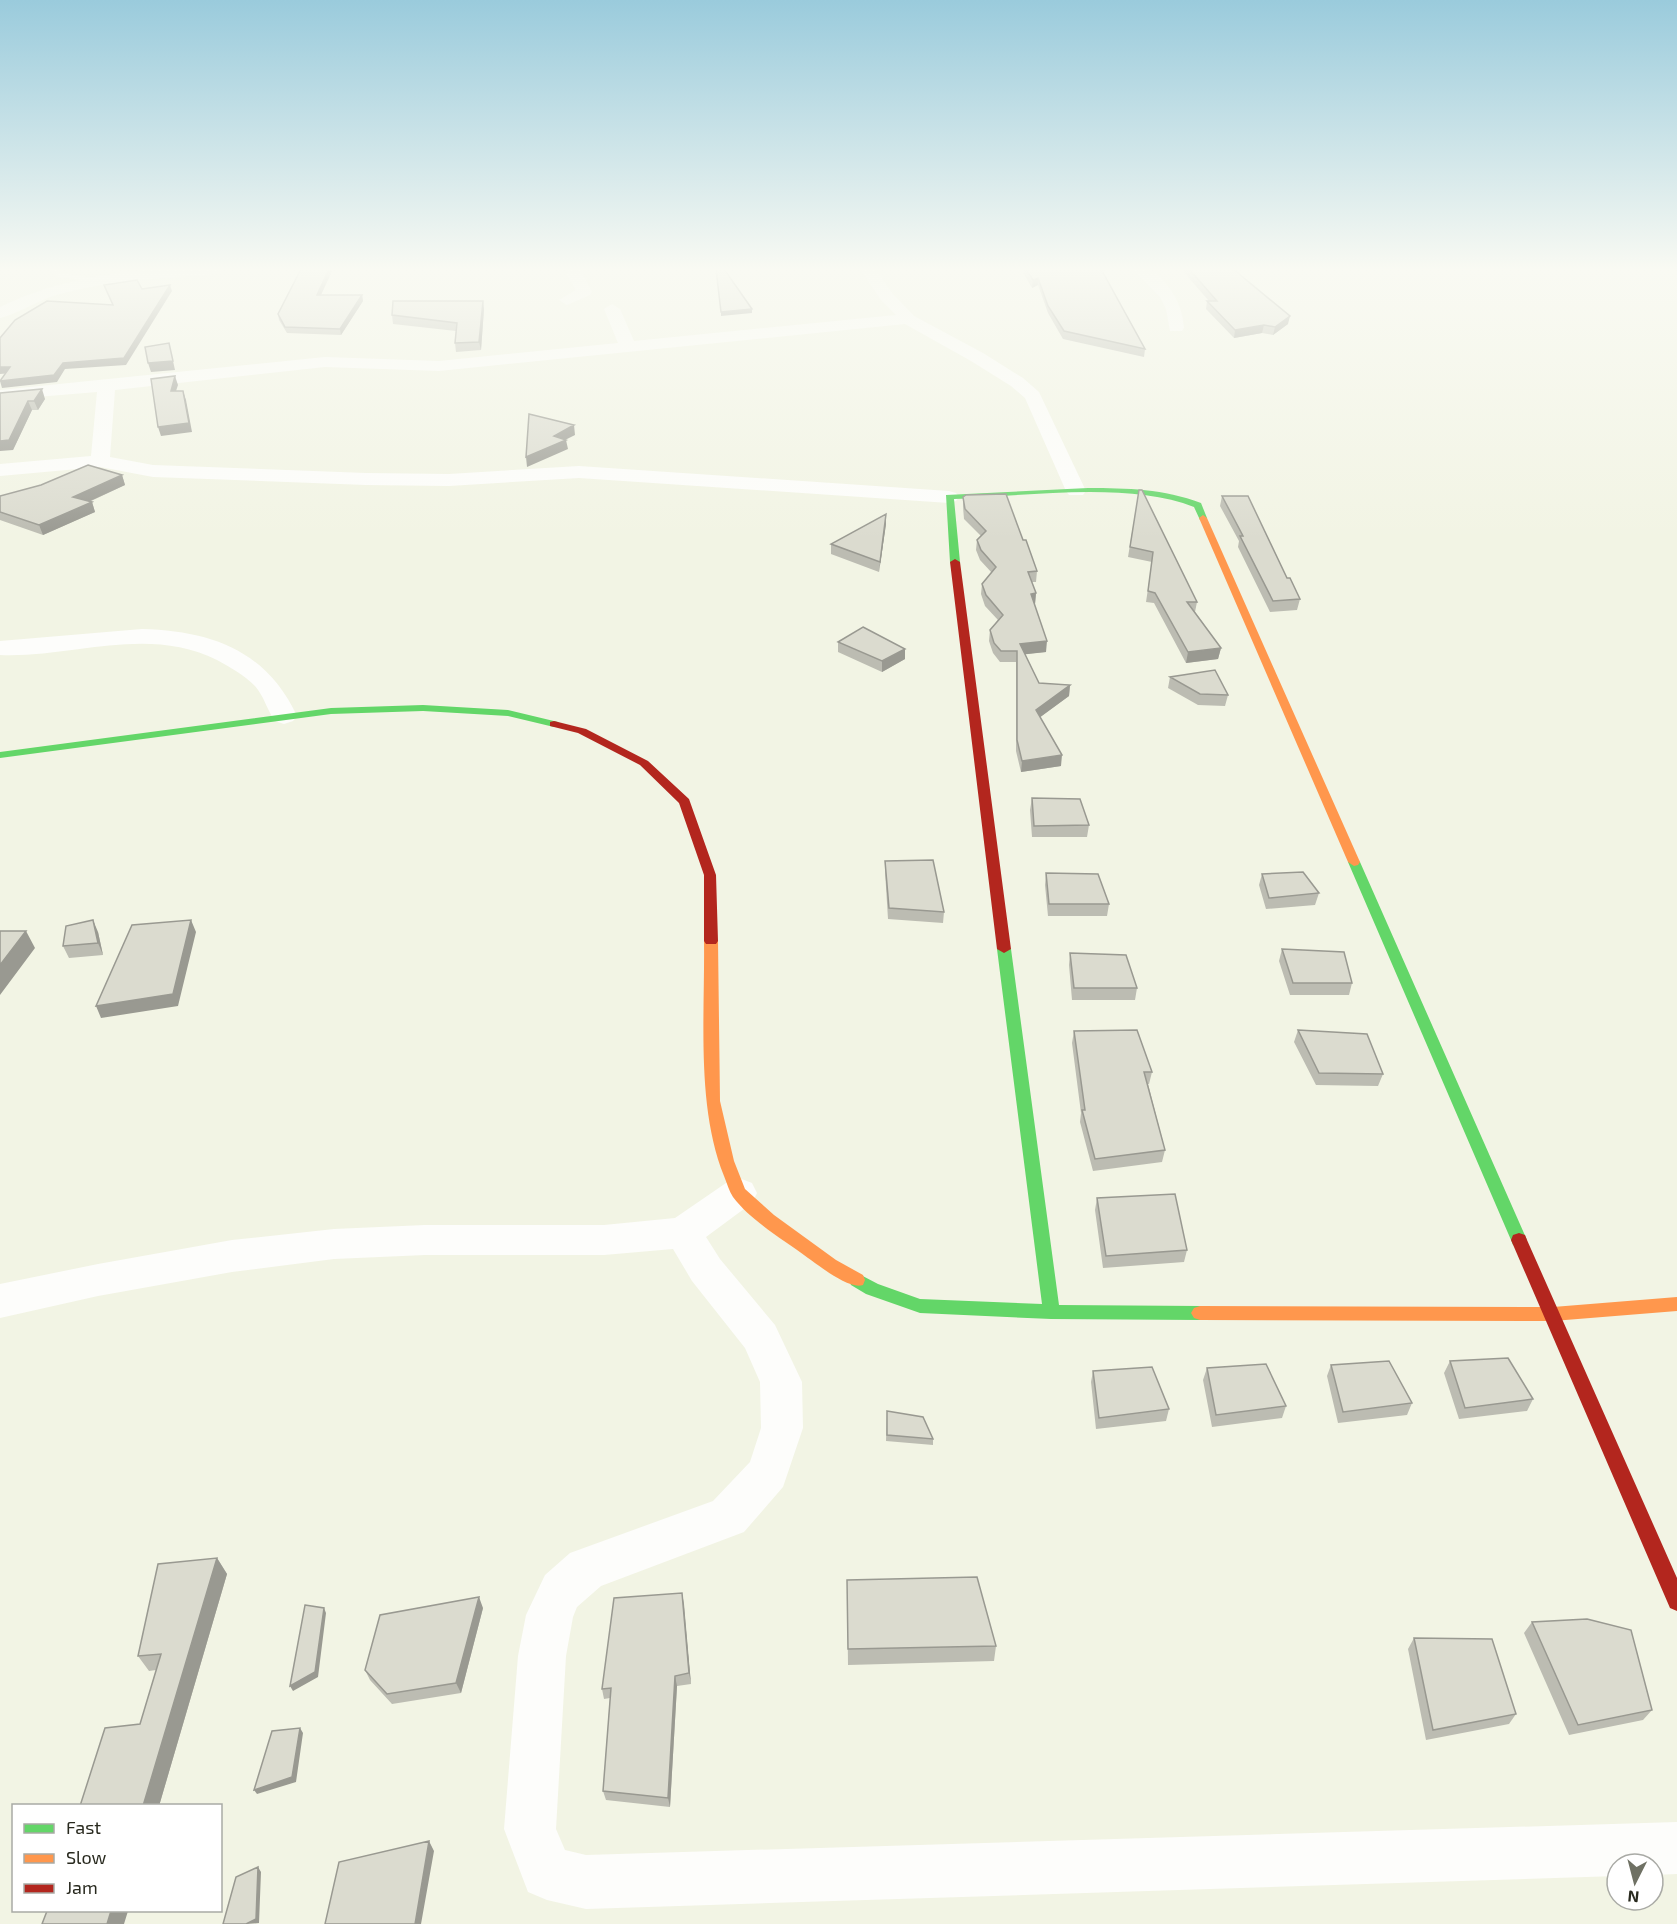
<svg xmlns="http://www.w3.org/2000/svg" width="1677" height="1924" font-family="'Exo 2',sans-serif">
  <rect width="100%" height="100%" fill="#f2f4e4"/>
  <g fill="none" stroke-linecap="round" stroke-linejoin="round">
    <path fill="#fdfdfb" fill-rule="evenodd" d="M49,269H57L61,273L105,280L101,282L59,277Z"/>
    <path fill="#fdfdfb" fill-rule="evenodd" d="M154,269H224L217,274C164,278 111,280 60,294C39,299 21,313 0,318V307C49,283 100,274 154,269Z
      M567,269H583V275L592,292L590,295L567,305L559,300L576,290L567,275Z
      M860,269H875L893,294L914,316L983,353L1023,378L1039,392L1086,491L1083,495H1069L1066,491L1025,398L1011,386L971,361L905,324L439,371L325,367L115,390L110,457L153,465L366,473L449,474L579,466L949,491L956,493L959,497L956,501L949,503L579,478L449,486L366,485L153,477L100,467L0,476V464L91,456L97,392L0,400V390L325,357L439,361L618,343L604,309L612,304L620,309L634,341L896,315L881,300Z
      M1132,269H1150C1171,285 1182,303 1184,328L1182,331H1170L1166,309L1160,297Z
      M142,629C211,631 266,650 297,716L293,721L284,724L275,721C267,710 264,696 255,686C244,675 230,667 217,660C147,625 73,658 0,655V641Z
      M739,1178L752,1183L757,1193L752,1203L706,1237L720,1259L775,1325L802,1382L803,1428L783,1487L744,1532L601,1586L577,1607L573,1617L566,1656L556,1829L565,1850L586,1855L1677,1822V1874L1653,1875V1864H1617V1876L586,1909L547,1900L528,1892L504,1829L518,1656L526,1615L545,1575L570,1553L713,1501L750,1462L761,1428L760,1382L745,1348L692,1281L673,1249L604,1255H425L334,1259L232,1272L98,1296L0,1318V1284L98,1264L232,1240L334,1229L425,1225H604L675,1218L726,1183Z"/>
    <path fill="#63d668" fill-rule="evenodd" d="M1088,488C1127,488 1164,489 1201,503L1207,518L1200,520L1194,507C1130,481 1023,496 954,499L960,562L955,565L950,562L946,495Z
      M423,705L508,710L558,722L560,724L554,727L508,716L423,711L331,714L0,758V752L331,708Z
      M1354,858L1360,862L1527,1240L1525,1245L1519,1247L1513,1245L1511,1240L1348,862Z
      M1004,945L1011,949L1059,1305L1200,1306L1206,1308L1209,1313L1206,1318L1200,1320L1051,1319L920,1313L866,1294L851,1285L849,1280L851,1275L857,1273L878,1284L920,1299L1042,1304L997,949Z"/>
    <path fill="#ff974d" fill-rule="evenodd" d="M1203,515L1207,518L1360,862L1358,865L1354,866L1348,862L1199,518Z
      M711,937L718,941L720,1101L734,1161L745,1189L774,1215L836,1260L863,1275L865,1280L863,1285C849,1290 820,1266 808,1258C784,1240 751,1221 733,1197C729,1191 727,1183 724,1176C696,1106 705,1016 704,941Z
      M1677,1297V1311L1553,1321L1200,1320L1194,1318L1191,1313L1194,1308L1200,1306L1553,1307Z"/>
    <path fill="#b3261e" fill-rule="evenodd" d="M955,559L960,562L1011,949L1004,953L997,949L950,562Z
      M554,721L586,729L648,761L689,799L716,875L718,941L716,944H706L704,941V875L679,803L640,765L578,733L550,726V722Z
      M1519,1233L1525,1235L1527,1240L1677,1578V1611L1670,1608L1511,1240L1513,1235Z"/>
  </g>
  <path fill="#bcbcb2" d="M333,269L321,295H362L363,301L341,335L287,333L279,320L278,314Z
    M1021,269H1101L1145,349L1144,357L1063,339L1048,313L1038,285L1032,288Z
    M1181,269H1233L1288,324L1273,335L1262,333L1234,338L1206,309L1207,301H1209Z
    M484,309L481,350L456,352L455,343L456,331L393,324L392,315Z
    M0,393L45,399L38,410H32L13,450Z
    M122,475L125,485L89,502H92L95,512L43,535L0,520V496Z
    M1139,490L1197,602L1195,612L1221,648L1218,659L1186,663L1154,603L1146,602L1152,562L1128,557Z
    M1222,496L1287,578L1300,599L1297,610L1270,612L1238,547L1239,541L1220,506Z
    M963,497L1023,540L1037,571L1036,582H1032L1036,593L1035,604H1034L1046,652L1025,654L1039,683L1070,685L1069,696L1040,717L1061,766L1021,772L1016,751V662H1000L993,653L989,641L990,630L998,620L985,606L981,594L982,584L992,573L980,560L976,550L977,540L981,536L964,519L963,507Z
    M886,524L879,572L831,554V544Z
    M838,642L905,659L882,672L838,652Z
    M1170,677L1228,695L1225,706L1198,705L1168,688Z
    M1032,798L1089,825L1087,837H1032L1030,810Z
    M885,861L944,912L943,923L888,919L885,871Z
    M1046,873L1109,904L1107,916H1048L1045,885Z
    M1262,874L1319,893L1315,905L1266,909L1259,885Z
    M98,932L103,955L69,958L63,946Z
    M1282,949L1352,983L1349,995H1290L1279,961Z
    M1070,953L1137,988L1135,1000H1072L1069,965Z
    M1298,1030L1383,1074L1378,1086L1316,1085L1294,1042Z
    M1074,1031L1152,1072L1149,1084H1148L1165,1150L1162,1162L1093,1171L1080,1122L1081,1113L1072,1043Z
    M1097,1198L1187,1250L1184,1262L1103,1268L1095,1210Z
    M1450,1361L1533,1399L1527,1411L1459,1419L1444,1373Z
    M1331,1365L1412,1403L1407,1415L1338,1423L1327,1376Z
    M1207,1368L1286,1406L1282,1418L1212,1427L1203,1380Z
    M1093,1371L1169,1409L1166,1421L1096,1429L1091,1382Z
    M887,1411L933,1439V1445L886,1441Z
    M217,1558L227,1574L159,1806H80L140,1724L156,1670L149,1671L138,1656Z
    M847,1580L996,1646L994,1661L848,1665Z
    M682,1593L691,1684L677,1686L670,1807L606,1800L603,1791L610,1698L604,1699L602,1689Z
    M483,1608L461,1693L392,1704L370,1680L365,1670Z
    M1532,1622L1652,1710L1643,1720L1569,1735L1524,1633Z
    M1414,1638L1516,1714L1509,1724L1426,1740L1408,1649Z"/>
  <path fill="#999991" d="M329,269H333L318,301L317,295Z
    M1038,278V285L1032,288L1033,280Z
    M170,285L172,291L126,365L65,369L57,382L2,388L0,381L63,363Z
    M362,295L363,301L341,335L340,329Z
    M483,301L484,309L481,350L479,342Z
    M752,309V313L721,316V312Z
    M1290,316L1288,324L1273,335L1275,327Z
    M1264,325L1262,333L1234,338L1235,330Z
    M169,343L175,370L151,372L148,363Z
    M0,367H10L12,373L0,374Z
    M175,376L178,385L173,400L171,391Z
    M42,389L45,399L38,410L34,401Z
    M183,391L186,400L192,432L161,436L158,427Z
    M28,401L32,410L13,450L0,451V441Z
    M574,425L575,435L561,442L566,440L568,449L527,467L526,457L554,436Z
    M122,475L125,485L77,507L73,497Z
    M92,502L95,512L43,535L39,525Z
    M886,514V524L879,572L880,562Z
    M1036,593L1035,604L1030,605L1031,594Z
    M1047,641L1046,652L1019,655L1020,644Z
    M1221,648L1218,659L1186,663L1188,652Z
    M905,649V659L882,672V661Z
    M1070,685L1069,696L1035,721L1036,710Z
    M1062,755L1061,766L1021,772L1022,761Z
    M93,920L98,932L103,955L98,943Z
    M191,920L196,932L178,1006L101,1018L96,1006Z
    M26,931L35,948L0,995V965Z
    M217,1558L227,1574L159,1806H143Z
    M682,1593L684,1604L691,1684L689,1673Z
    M479,1597L483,1608L461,1693L456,1683Z
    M324,1608L326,1613L318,1677L293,1691L290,1686Z
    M675,1676L677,1686L670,1807L668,1798Z
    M300,1728L303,1733L296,1782L257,1794L254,1790Z
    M429,1841L434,1851L421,1924H415Z
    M258,1867L261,1872L259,1923L246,1924Z
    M111,1911H128L124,1924H107Z"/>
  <path fill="#dbdbcf" stroke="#999991" stroke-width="1.5" d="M301,269H329L317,295H362L340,329L285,327L278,314Z
    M716,269H724L752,309L721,312Z
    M1026,269H1101L1145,349L1064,331L1048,306L1038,278L1033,280Z
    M1189,269H1233L1290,316L1275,327L1264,325L1235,330L1207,301H1217Z
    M137,280L142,289L170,285L124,358L63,363L54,375L0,381L10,367H0V338L15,320L47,301L113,305L104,285Z
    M393,301H483L479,342L455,343L457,323L392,315Z
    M169,343L173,361L148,363L145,347Z
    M175,376L171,391H183L189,423L158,427L151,379Z
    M42,389L34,401H28L9,440L0,441V393Z
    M529,414L574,425L554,436L566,440L526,457Z
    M88,465L122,475L73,497L92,502L39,525L0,512V496L41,485Z
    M1139,490H1142L1197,602H1187L1221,648L1188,652L1155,593L1148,591L1153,552L1130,547Z
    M1006,494L1023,540H1026L1037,571L1028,572L1036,593L1031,594L1047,641L1020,644L1039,683L1070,685L1036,710L1062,755L1022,761L1017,740V651H1001L994,643L990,630L1003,615L986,595L982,584L996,567L981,550L977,540L986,531L965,509L963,497L966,495Z
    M1222,496H1248L1287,578H1290L1300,599L1273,601L1240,536H1243Z
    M886,514L880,562L831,544Z
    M863,627L905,649L882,661L838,642Z
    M1215,670L1228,695L1200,694L1170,677Z
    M1032,798L1080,799L1089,825L1034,826Z
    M933,860L944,912L889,908L885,861Z
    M1303,872L1319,893L1269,898L1262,874Z
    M1046,873L1098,874L1109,904H1049Z
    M93,920L98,943L63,946L66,926Z
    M191,920L173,994L96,1006L132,925Z
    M0,931H26L0,965Z
    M1282,949L1344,952L1352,983H1293Z
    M1070,953L1126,955L1137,988H1074Z
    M1137,1030L1152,1072H1144L1165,1150L1095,1159L1082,1110H1085L1074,1031Z
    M1298,1030L1367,1034L1383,1074L1319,1073Z
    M1175,1194L1187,1250L1106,1256L1097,1198Z
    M1508,1358L1533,1399L1465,1408L1450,1361Z
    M1389,1361L1412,1403L1343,1412L1331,1365Z
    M1266,1364L1286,1406L1216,1415L1207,1368Z
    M1152,1367L1169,1409L1099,1418L1093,1371Z
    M887,1411L923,1417L933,1439L887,1435Z
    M217,1558L143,1806H80L105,1728L140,1724L161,1654L138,1656L158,1564Z
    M977,1577L996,1646L848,1649L847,1580Z
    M682,1593L689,1673L675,1676L668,1798L603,1791L611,1688L602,1689L614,1598Z
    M479,1597L456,1683L387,1694L365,1670L380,1615Z
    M305,1605L324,1608L315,1672L290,1686Z
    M1587,1619L1631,1630L1652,1710L1578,1725L1532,1622Z
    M1414,1638L1492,1639L1516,1714L1433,1730Z
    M300,1728L292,1777L254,1790L272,1731Z
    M429,1841L415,1924H325L339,1862Z
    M258,1867L256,1919L246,1924H223L236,1877Z
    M47,1911H111L107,1924H42Z"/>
  <linearGradient id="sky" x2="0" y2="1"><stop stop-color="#9acbdc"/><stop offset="0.5" stop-color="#f9faf3"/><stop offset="1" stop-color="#f9faf3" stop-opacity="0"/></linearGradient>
  <rect width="1677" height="539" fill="url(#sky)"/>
  <rect x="12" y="1804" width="210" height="108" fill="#ffffff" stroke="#a9aaa5" stroke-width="1.5"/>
  <rect x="24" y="1824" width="30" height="9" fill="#63d668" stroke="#a9aaa5" stroke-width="1.5"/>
  <text x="66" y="1834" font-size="18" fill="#292a1f">Fast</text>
  <rect x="24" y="1854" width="30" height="9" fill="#ff974d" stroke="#a9aaa5" stroke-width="1.5"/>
  <text x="66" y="1864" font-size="18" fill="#292a1f">Slow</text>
  <rect x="24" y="1884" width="30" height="9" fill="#b3261e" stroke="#a9aaa5" stroke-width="1.5"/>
  <text x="66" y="1894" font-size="18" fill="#292a1f">Jam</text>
  <g transform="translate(1635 1882) rotate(186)"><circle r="28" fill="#ffffff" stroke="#a9aaa5" stroke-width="1.5"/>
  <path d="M0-4.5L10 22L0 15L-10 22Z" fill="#6f7164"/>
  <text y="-9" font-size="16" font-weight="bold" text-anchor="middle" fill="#292a1f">N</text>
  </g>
</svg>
